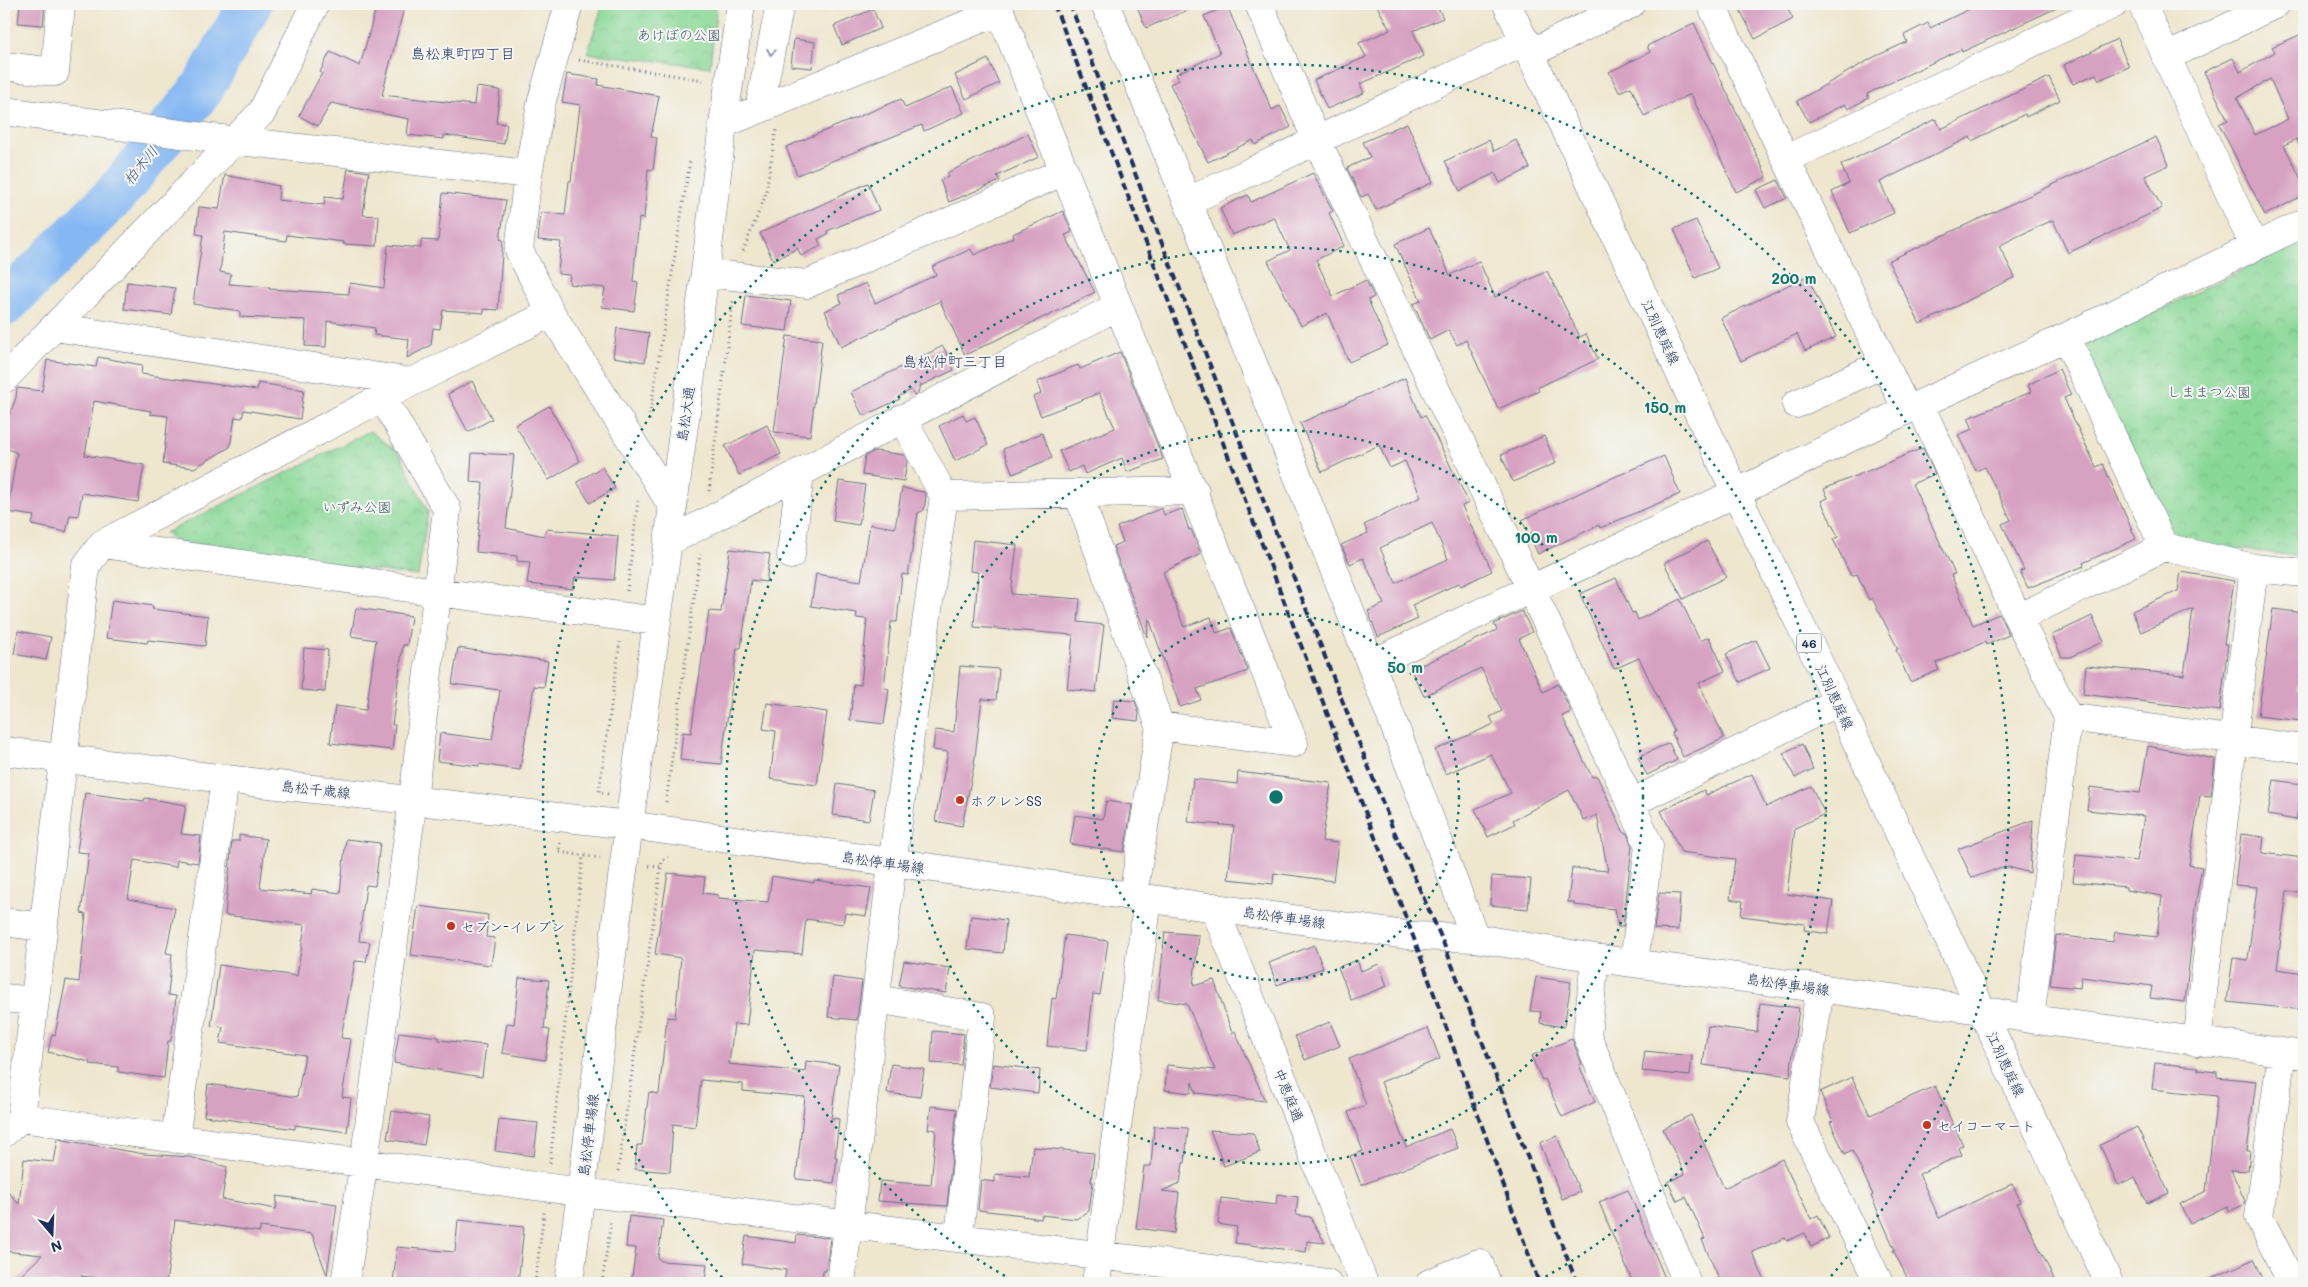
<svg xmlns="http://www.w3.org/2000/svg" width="2308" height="1287" font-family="Mali,'Klee One',sans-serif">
  <defs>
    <pattern id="park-crowns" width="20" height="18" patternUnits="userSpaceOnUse" patternTransform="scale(1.25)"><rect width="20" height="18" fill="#8ad897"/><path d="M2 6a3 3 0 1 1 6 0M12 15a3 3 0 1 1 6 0" fill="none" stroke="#76ba85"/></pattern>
  </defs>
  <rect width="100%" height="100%" fill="#f6f6f2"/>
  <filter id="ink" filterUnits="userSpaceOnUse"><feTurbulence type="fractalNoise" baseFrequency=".02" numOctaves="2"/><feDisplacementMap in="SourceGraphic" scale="10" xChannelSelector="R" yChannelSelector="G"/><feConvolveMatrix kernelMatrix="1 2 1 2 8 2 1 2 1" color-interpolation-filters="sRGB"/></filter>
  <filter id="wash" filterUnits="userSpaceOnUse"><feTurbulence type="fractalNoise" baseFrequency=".0096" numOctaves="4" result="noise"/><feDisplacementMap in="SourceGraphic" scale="20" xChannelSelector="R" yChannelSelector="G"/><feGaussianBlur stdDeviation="1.12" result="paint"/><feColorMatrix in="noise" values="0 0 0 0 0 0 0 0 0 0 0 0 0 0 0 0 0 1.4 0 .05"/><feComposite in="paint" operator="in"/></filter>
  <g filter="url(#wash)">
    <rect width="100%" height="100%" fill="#eee6cd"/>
    <path fill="url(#park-crowns)" stroke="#52847a" d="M603,4H717L710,67L587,53Z
      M2304,241V557L2190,543L2172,530L2085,355L2089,343Z
      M370,431L400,454L428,512L418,576L179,544L165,533Z"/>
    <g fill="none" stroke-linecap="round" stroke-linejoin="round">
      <path stroke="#85b8f3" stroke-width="44" d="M4,305L116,194L202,89L250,4"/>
    </g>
    <g id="blocks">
      <path fill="#d7a1c2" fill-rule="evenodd" d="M20,4H45L43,25L18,23Z
        M377,4H405L382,95L474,105L476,87L500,90L496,123L507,124L504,144L444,135V139L407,135L409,119L331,103L318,126L299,116L322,73L320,72L330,52L360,66Z
        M1136,4H1202L1146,28Z
        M1376,4H1436L1443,18L1413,31L1424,56L1360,84L1364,93L1327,109L1314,80L1366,57L1359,43L1390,30Z
        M1737,4H1785L1793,19L1755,39Z
        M1980,4H2065L1962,52L1961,49L1867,94L1869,98L1848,109L1845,104L1809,122L1797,101L1874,57L1907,42L1904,35L1928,23L1930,28Z
        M1227,6L1272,110L1280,106L1291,127L1255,145L1253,140L1208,162L1170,84L1179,80L1176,74L1220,53L1204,16Z
        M873,9L881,28L842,45L834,26Z
        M1694,23L1767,177L1736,192L1691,94L1644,116L1631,87L1619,92L1609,72L1650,52L1647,46Z
        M2304,33V155L2297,139L2284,145L2304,185V195L2265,215L2219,124L2228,120L2204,72L2233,58L2240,72L2275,52L2272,47ZM2270,79L2288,119L2255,135L2237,98Z
        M794,39L815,42L812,68L791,66Z
        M2117,39L2129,67L2099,80L2096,74L2073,84L2064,65Z
        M988,59L999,83L966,99L955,75Z
        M567,74L599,79L598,85L659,96L651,137L657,138L653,170L648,169L644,219L639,218L633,281L638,282L634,311L602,307L605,288L569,284L570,275L558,274L561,242L538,240L541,212L565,215L569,181H571L580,105L562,102Z
        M2049,77L2060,100L2026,117L2025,114L1972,141L1970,137L1880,182L1894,213L1850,233L1832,192L1849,183L1841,165L1936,119L1941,129Z
        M952,87L964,113L924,131L922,125L919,126L797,175L786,147L901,99L905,108Z
        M1407,123L1433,182L1376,210L1368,194L1361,197L1347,168L1370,157L1363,142Z
        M1028,134L1039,157L997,176L1000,181L949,202L940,180L948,177L947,173Z
        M2156,137L2169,165L2145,176L2162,208L2068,253L2053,220L2018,236L1999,246L2015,277L1920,324L1888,261Z
        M1489,140L1494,151L1516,140L1530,168L1500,183L1495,173L1460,191L1445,161Z
        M348,169L369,172L363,215L379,216L377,246L343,244L344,242L287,235L286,241L225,232L220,272L231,274L229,284L269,287V289L349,294L350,283L384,288L388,245L421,248V240L438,241L443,193L506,200L500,239L503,240L498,310L484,309V313L443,310L440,329L433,328L431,345L407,358L409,339L374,335L375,328L327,321L326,347L305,346L306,320L240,317V311L193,304L203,235L196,234L199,207L219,209L225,175L279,186L278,200L324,205L325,197L343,199Z
        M1313,173L1333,211L1329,213L1344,246L1316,260L1333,296L1366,280L1374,297L1368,300L1388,345L1349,362L1327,313L1301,326L1268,261L1290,250L1274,217L1232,235L1220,208L1248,195L1251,202Z
        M1778,180L1787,198L1765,208L1756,190Z
        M868,183L879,210L827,231L828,234L818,239L821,246L801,256L797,247V249L773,260L760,233Z
        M1063,211L1072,232L1065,235L1095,292L1046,317V316L965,355L940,301L841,347L825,311L842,303L838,295L866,283L875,303L936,275L932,267L971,249L974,255L1014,237L1013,234Z
        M1696,220L1718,268L1695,278L1674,229Z
        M1429,228L1450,275L1479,261L1495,297L1547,271L1580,337L1586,334L1598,359L1537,388L1539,391L1498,409L1466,340L1457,345L1449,330L1430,340L1413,304L1421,301L1395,244Z
        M1807,276L1836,337L1805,351L1797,334L1741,361L1721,318Z
        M127,282L175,288L171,315L124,309Z
        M746,295L791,301L787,331L742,326Z
        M617,328L649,333L645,362L613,357Z
        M787,336L822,340L810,436L774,432Z
        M943,346L954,370L920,386V384L918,393L914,396L911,390L898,397L900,399L863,416L851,392Z
        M1120,352L1163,459L1127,472L1122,458L1085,474L1082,466L1069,472L1059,451L1115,428L1099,393L1041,416L1033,397L1041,394L1037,382L1078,365L1080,369Z
        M98,357L142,365L141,374L257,390L258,383L304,390L300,419L244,410L242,418L235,417L230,447L194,468L163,464L168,416L150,414L151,411L94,401L85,455L144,465L138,502L82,493L78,516L70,515L66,532L32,525L34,516L7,512L17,453L4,447V428L16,398L17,388L42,391L47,360L96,367Z
        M2059,369L2071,395L2064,398L2096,467L2103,464L2136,539L2083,563L2084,566L2028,588L2020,571L2024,570L2002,524L2011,520L1985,467L1976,471L1958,435L1973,429L1968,418L2031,392L2028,385Z
        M1405,378L1421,417L1425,415L1469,503L1462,506L1492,571L1461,586L1459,583L1412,605L1418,619L1378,637L1368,611L1384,604L1363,558L1350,564L1341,545L1368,533L1364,525L1421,497L1405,461L1390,468L1379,445L1322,472L1300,423ZM1432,523L1448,559L1396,583L1380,548Z
        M472,381L492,419L468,432L448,394Z
        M549,406L580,461L549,480L515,425Z
        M963,414L966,421L975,417L988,445L955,461L939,426Z
        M767,425L781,454L739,475L725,446Z
        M1042,433L1052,458L1013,474L1003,449Z
        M1544,436L1556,463L1513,482L1501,455Z
        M1923,448L1935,474L1912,484L1955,574L1951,575L1973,625L1999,614L2009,635L1986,645L1985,642L1936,663L1939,670L1910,682L1896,650L1898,649L1872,598L1869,600L1857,574L1851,576L1833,539L1838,537L1821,501L1828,498L1824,489Z
        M875,451L904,455L907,461L904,481L862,475L865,456Z
        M472,453L514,455L506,528L544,536L546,529L618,536L614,580L575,577L573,589L527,584L530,562L517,561V556L476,552L483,483L470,482Z
        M1664,456L1680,494L1600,528L1599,525L1538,554L1522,520L1605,481Z
        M602,467L615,488L590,503L577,482Z
        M839,481L865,485L859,525L833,521Z
        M902,488L924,492L926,496L924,510L918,513L908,575L902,574L897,622H891L884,688L889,689L884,724L850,720L854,684L861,685L867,619L856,618L857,613L811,606L816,574L861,581L870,524L895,528Z
        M1162,508L1164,515L1182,509L1189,530L1191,529L1201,554L1163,572L1184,627L1211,617L1216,633L1231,628L1248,671L1197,689L1201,700L1180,707L1149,618L1147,637L1113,546L1123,542L1117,527Z
        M973,540L1017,545L1011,594L1080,599L1078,622L1104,625L1096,692L1067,689L1073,635L974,627L978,572L970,571Z
        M1707,541L1726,577L1683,599L1664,563Z
        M730,549L770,554L766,582L751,580L741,648H737L721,764L680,760L683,732L691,733L709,611L721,612Z
        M2181,572L2234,581L2224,644H2228L2220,711L2083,694L2086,666L2184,675L2193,609L2141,632L2132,611L2178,591Z
        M1616,578L1632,613L1635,612L1638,620L1680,599L1700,641L1709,637L1725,671L1699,683L1724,738L1683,757L1672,733L1674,731L1639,658L1614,669L1580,594Z
        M112,600L153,606L152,609L208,616L205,646L148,640L147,643L106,638Z
        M356,608L411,616L407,645H403L392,725H395L392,750L330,743L335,706L366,710L376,640L351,636Z
        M2273,609L2304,613V648L2298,690H2304L2302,721L2258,716Z
        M1522,611L1532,632L1519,639L1543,692L1558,684L1571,712L1562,716L1592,777L1597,776L1624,833H1627L1632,846L1623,927H1618L1615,909L1574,905V902H1568L1572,868L1608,871L1597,815L1584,821L1569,790L1513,820L1515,824L1488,837L1475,809L1511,793L1491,754L1446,774L1435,750L1494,724L1490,717L1502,711L1481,668L1424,696L1411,670L1497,630L1494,624Z
        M2092,616L2104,641L2070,657H2062L2052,635Z
        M18,631L51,637L46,660L14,654Z
        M1756,640L1770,668L1740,682L1726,654Z
        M304,648L328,650L325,692L301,690Z
        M458,648L548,661L544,687L534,686L520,770L479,764V766L437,761L440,733L492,740L500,690L452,684Z
        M960,666L999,669L996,700L982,699L974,765L962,826L935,821L948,752L933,750L935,730L954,732Z
        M1114,699L1135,701L1139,714L1138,721L1112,718Z
        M767,703L827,712L817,785L770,779L776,731L763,729Z
        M1669,743L1677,760L1647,775L1638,757Z
        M1802,744L1813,769L1795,778L1783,753Z
        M2148,746L2215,759L2211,796L2200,795L2189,865L2202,867L2196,900L2185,1002L2150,998L2152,986L2081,977L2080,988L2050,985L2056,935L2113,942L2115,932L2157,937L2162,896L2126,890V887L2073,882L2076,855L2137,861L2144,816L2087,810L2090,787L2140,793Z
        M1238,772L1331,783L1322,841L1338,843L1333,881L1274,873L1273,884L1228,879L1234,826L1188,822L1193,779L1237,784Z
        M1752,774L1766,807L1811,786L1825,814L1795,828L1787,894L1833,901L1828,934L1804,930L1805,924L1741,916L1743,901L1730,899L1735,859L1681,852L1661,811L1704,790L1706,795Z
        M2274,780L2302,784L2296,820L2268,815Z
        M837,784L874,790L869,820L833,815Z
        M85,793L144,801L145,798L186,805L181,834L201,836L198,863L177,860L176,867L134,860L128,899L175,908L166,953L172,954L168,995L176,996L171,1041H168L164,1078L118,1072V1067L90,1064V1062L48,1052L52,1034L55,1035L66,980L79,982L86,914L81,913L89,853L77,852Z
        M1106,801L1132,805L1124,852L1070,844L1075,815L1103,819Z
        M2033,820L2030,873L2005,866L1972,878L1958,849Z
        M2241,834L2264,837L2262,853L2304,858L2300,892L2287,891L2277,969L2304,973V1010L2227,1002L2233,958L2248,960L2257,887L2235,885Z
        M239,835L266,839L260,888L311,894L312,889L340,893L346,839L380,843L375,886L366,885L359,941L370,942L366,962L355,961L341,1038L351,1039L342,1097L351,1098L347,1132L295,1125V1129L204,1116L208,1084L297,1097L305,1055L220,1043L223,1027L211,1026L219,965L297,976L305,925L225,915L232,841H239Z
        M668,873L705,877L703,893L718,895V898L768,902L772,876L814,883V880L871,888L866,916L845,913L843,924L806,919L802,954L755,950L747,1025L734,1024L729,1064L805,1072L806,1061L839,1065L831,1118L839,1119L835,1157H837L834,1183L796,1179L805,1097L743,1091V1084L701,1080L695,1127L673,1124L670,1172L635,1169L637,1145H642L649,1092L659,1094L667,1017L675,1018L681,958L655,954Z
        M1492,876L1531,879L1528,909L1490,905Z
        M1659,893L1680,894L1678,930L1654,929Z
        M418,906L488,915L486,937L495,938L491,965L411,955Z
        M971,916L1006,920L1003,953L967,949Z
        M1165,932L1199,935L1193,986L1214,980L1232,1033L1235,1031L1265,1101L1196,1093L1192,1082L1191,1093L1165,1090L1167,1065L1215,1070L1187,1004L1158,1000Z
        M1065,935L1108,941L1100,995L1093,994L1087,1050L1047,1046L1052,998L1056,999Z
        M1314,945L1323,968L1277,985L1269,963Z
        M1357,960L1361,971L1379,964L1387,986L1351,1000L1338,967Z
        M904,961L950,968L946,993L899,986Z
        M833,977L862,981L857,1020L828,1017Z
        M1536,977L1571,982L1564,1027L1540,1023L1541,1012L1530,1011Z
        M519,978L549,980L544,1029L550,1030L545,1060L502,1053L507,1023L514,1024Z
        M1760,1003L1799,1008L1790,1076L1703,1065L1708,1026L1757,1032Z
        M1330,1022L1340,1046L1305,1060L1295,1036Z
        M1428,1028L1440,1059L1381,1082L1406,1147L1450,1129L1458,1148L1361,1185L1350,1156L1363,1151L1348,1112L1366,1105L1349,1059Z
        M933,1031L964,1034L961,1065L931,1063Z
        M399,1032L439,1037V1040L486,1045L482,1077L394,1063Z
        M1572,1039L1582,1064L1579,1065L1595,1102L1562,1117L1545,1079L1542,1080L1531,1056Z
        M1645,1051L1692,1056L1690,1076L1642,1071Z
        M2155,1063L2198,1067V1070L2217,1072V1077L2256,1081L2247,1151H2250L2248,1171L2231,1170L2245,1201V1204L2230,1211L2227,1206L2190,1224L2180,1204L2206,1191L2217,1096L2152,1089Z
        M891,1064L924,1069L920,1097L887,1093Z
        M993,1064L1040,1070L1038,1093L990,1087Z
        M1852,1077L1870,1115L1935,1086L1963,1145L1958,1148L1961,1155L1919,1174L1939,1218L2012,1184L2021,1202L2017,1203L2054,1279L2044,1283H1910L1893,1250H1895L1871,1196L1873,1195L1852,1150L1845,1154L1830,1122L1833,1121L1820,1092Z
        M931,1106L957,1109L947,1206L878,1201L880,1181L931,1185L936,1130L928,1129Z
        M392,1111L429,1117L424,1145L387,1139Z
        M1691,1115L1724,1188L1782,1159L1811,1219L1818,1215L1829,1238L1811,1247L1805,1233L1787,1241L1785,1238L1752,1252L1766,1283H1721L1702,1240L1705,1239L1686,1197L1677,1201L1668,1182L1685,1174L1663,1129Z
        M499,1119L538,1123L534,1156L495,1151Z
        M1154,1126L1188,1128L1185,1163H1183L1180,1183L1162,1191L1179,1193L1174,1233L1136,1228L1144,1166H1151Z
        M2137,1127L2169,1193L2147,1203L2135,1177L2118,1185L2100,1145Z
        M1210,1130L1253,1133L1260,1152L1224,1166Z
        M1557,1136L1580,1192L1562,1199L1540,1143Z
        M58,1139L144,1154L190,1157L227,1167L222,1199L276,1209L277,1196L337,1204L327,1275L312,1234L260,1227V1232L175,1220L166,1283H145L81,1276L88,1283H13L42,1255L4,1251L9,1193L19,1204L24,1159L54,1162Z
        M1033,1147L1094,1153L1091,1182H1093L1089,1211L1076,1219L1042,1215L1041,1219L1022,1216L1023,1215L978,1210L981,1180L995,1182V1174L1029,1177Z
        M1628,1190L1667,1283H1633L1599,1202Z
        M1277,1194L1298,1197L1296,1215L1310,1217L1325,1243L1307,1241L1306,1252L1235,1243L1237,1227L1218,1224L1221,1198L1276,1205Z
        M629,1216L663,1220L658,1258L661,1261L707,1264L705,1283H631L636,1248L626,1247Z
        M458,1220L524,1227L518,1283H393L397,1247L455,1252Z
        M797,1235L830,1238L826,1271H823L822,1283H784L786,1270L742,1264L746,1236L796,1243Z
        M2254,1259L2265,1283H2202Z"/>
    </g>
  </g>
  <g filter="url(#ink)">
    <use href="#blocks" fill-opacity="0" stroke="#656f85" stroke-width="1"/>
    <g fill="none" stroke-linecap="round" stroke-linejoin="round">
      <g stroke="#656f85" stroke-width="29">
        <path id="minor" d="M569,4L541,104L528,174L519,250L551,313L673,507
          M997,4L1294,743L1160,726
          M1105,4C1236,312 1357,625 1475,938
          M1259,4L1317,141L1531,589L1631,803L1649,846L1634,962
          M1711,4L1907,410
          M2142,4L2254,246
          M1531,53L1631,4
          M2167,57L2276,4
          M4,66L55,72L61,4
          M759,109L780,4
          M4,111L204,137L528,174
          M723,124L1000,11
          M1786,159L2114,4
          M1189,201L1526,41
          M705,273L807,284L1065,171
          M54,327L412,382
          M2066,337L2164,547L2254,568L2304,573
          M4,379L262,112L315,4
          M1796,404L1885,363
          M1920,405L2018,618L2068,717L2030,1019
          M1078,493L1160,726L1133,896
          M944,496L1195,491
          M668,542L1118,306
          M102,544L437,592L657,621
          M791,555L800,472
          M2018,618L2164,547
          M1371,664L1736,493L1907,410L2066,337L2304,223
          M2068,717L2304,749
          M1631,803L1838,702
          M629,825L705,273L723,124L741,4
          M1214,907L1364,1283
          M4,922L43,927
          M1820,989L1800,1122L1879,1283
          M4,998L33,1001
          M876,999L982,1017L959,1237
          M1981,1010L2030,1019L2304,1055
          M2197,1042L2254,568
          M2282,1052L2259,1217L2292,1283
          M21,1118L581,1192L1327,1283
          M4,1133L21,1118L86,566L102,544L412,382L551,313
          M175,1139L225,779
          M345,1283L364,1162L413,800L447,509L382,397
          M841,1283L892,864L944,496L902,418
          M1096,1283L1148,899
          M1430,1283L1479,1263L1487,1283"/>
      </g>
      <g stroke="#656f85" stroke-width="29">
        <path id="major" d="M1507,4L1736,493L1838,702L2109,1283
          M4,751L225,779L629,825L1413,936L1475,938L1595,958L1981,1010
          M1595,958L1587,1035L1687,1283
          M569,1283L629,825"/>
      </g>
      <path stroke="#656f85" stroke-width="3" stroke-dasharray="1 4" stroke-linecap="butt" d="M579,60L703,80
        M743,251L765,197L776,130
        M649,420L690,160
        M709,491L733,301
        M627,591L638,501
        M608,794L599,792L620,642
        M666,802L700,554
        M560,843L559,852L600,858
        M649,866L661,867L662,861L668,857
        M550,1163L583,856
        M618,1171L661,867
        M535,1283L544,1212
        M602,1283L611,1222"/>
      <use href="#minor" stroke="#fff" stroke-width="28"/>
      <use href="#major" stroke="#fff" stroke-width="28"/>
      <path stroke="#1b2f5e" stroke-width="4" stroke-dasharray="8 4" stroke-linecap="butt" d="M1054,4L1413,936L1539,1283
        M1070,4L1161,241L1393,829L1441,937L1577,1283"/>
    </g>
    <defs><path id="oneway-chevron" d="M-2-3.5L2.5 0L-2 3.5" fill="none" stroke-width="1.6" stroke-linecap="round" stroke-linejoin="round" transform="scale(1.25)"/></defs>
    <use stroke="#8d97ae" href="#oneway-chevron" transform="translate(771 52) rotate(100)"/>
  </g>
  <g fill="none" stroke="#0f766e" stroke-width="2.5" stroke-dasharray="2.5 5">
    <circle cx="1276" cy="797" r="183"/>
    <circle cx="1276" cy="797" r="367"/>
    <path d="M1018 1283A550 550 0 1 1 1534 1283"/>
    <path d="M727 1283A733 733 0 1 1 1825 1283"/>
  </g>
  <g fill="#c8321e" stroke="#f6f6f2" stroke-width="2">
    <circle cx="960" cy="800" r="5"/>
    <circle cx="451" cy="926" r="5"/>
    <circle cx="1927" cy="1125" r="5"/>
  </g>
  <g text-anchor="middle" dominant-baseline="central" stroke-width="4" stroke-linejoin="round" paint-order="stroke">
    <rect fill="#f6f6f2" stroke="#5d6b8a" stroke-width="1" x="1796.5" y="633.5" width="25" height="19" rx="4"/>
    <g font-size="12" font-weight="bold" fill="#1b2f5e">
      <text x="1809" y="643">46</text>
    </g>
    <g font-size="14" fill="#37596c" stroke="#f6f6f2">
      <text x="679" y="34">あけぼの公園</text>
      <text x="2209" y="391">しままつ公園</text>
      <text x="357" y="506">いずみ公園</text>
    </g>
    <g font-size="14" fill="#1b2f5e" stroke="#f6f6f2">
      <text transform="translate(1661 332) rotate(65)">江別恵庭線</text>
      <text transform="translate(685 414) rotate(-82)">島松大通</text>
      <text transform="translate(1835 697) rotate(65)">江別恵庭線</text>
      <text transform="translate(316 789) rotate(6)">島松千歳線</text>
      <text transform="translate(883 862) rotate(8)">島松停車場線</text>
      <text transform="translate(1284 917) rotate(8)">島松停車場線</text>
      <text transform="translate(1788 984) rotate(8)">島松停車場線</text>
      <text transform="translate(2006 1064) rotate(65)">江別恵庭線</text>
      <text transform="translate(1289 1095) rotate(68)">中恵庭通</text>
      <text transform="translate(588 1135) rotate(-83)">島松停車場線</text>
    </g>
    <g font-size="14" fill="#1b2f5e" stroke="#f6f6f2" text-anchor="start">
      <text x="970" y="800">ホクレンSS</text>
      <text x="461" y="926">セブン-イレブン</text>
      <text x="1937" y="1125">セイコーマート</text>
    </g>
    <g font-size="15" fill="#1b2f5e" stroke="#f6f6f2">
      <text x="463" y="53">島松東町四丁目</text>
      <text x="955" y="361">島松仲町三丁目</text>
    </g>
    <g font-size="15" font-style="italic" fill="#3b588b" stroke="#f6f6f2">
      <text transform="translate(140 165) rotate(-51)">柏木川</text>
    </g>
  </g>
  <circle cx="1276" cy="797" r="8" fill="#0f766e" stroke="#f6f6f2" stroke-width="2.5"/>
  <g font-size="15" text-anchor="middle" font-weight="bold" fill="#0f766e" stroke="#f6f6f2" stroke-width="4" stroke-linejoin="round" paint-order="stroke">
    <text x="1794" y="284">200 m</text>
    <text x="1665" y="413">150 m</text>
    <text x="1536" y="543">100 m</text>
    <text x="1405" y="673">50 m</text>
  </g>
  <rect width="2308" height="1287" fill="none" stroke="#f6f6f2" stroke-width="20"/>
  <g transform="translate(52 1234) rotate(161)" stroke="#f6f6f2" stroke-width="4" paint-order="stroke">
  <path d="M0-4L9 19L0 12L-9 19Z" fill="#1b2f5e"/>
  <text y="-8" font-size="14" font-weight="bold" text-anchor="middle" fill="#1b2f5e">N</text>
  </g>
</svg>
